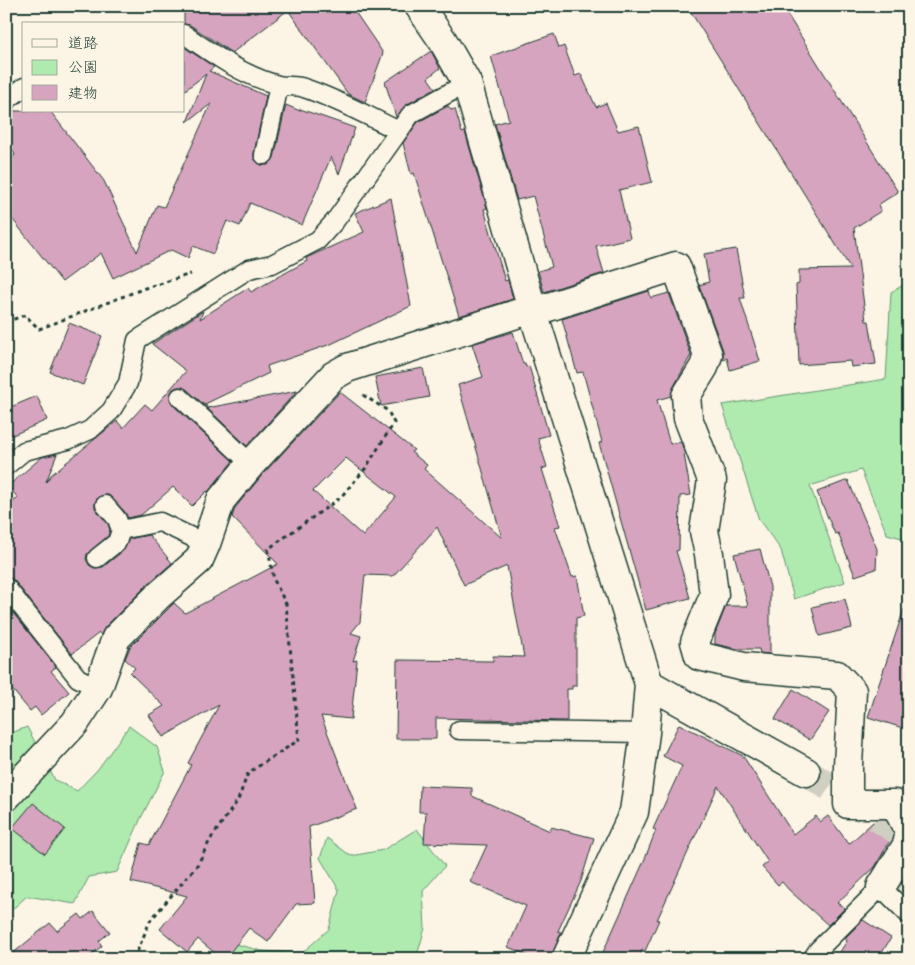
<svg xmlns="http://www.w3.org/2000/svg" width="915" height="965" font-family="Sriracha,'Klee One',sans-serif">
  <rect width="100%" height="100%" fill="#fcf5e5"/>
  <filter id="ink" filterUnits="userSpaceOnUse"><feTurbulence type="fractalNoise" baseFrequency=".02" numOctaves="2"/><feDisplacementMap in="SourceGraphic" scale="10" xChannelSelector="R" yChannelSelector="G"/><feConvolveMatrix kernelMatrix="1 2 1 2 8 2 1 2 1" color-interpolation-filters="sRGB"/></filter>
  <g filter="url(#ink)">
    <path fill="#afeaaf" stroke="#679472" d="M909,282V540L887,534L861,470L810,486L845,582L794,599L781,550L759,520L722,405L886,379L891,292Z
      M129,726L157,747L165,771L141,818L117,872L89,877L75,904L27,896L6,915V735L27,727L55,780L77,791L98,769Z
      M417,829L445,866L423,891L425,928L416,959H212L220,940L262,951L302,953L329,929L339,890L320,858L327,838L351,856L383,850Z"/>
    <path fill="#d7a4bf" stroke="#1f3d34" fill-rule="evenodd" d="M184,6H351L383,53L365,102L348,94L288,10L232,53L190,25L184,24Z
      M687,6H782L898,192L878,205L881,211L854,228L866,321H869L876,364L851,367L850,361L799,365L796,285L799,284V270L851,269Z
      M554,34L559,48L564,46L575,76L581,74L596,107L606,103L618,131L639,126L652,182L619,190L630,238L596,246L604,273L544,292L538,271L552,267L533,196L517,200L495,124L509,120L491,56Z
      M184,47L214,67L209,71L266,96L254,153V159L261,165H268L274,158L286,105L300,111V109L355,128L339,174L331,157L302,225L250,203L240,226L227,221L213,254L193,246L188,258L171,250L113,278L101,253L62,282L6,211V162L15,155L6,137V111H50L104,181L137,252L157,205L164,207L211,104L187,122L206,74L184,91Z
      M431,51L440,68L428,78L435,88L406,105L396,117L385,82Z
      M448,106L451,110L455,109L462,133L465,132L487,208L484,209L505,281L508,280L513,299L459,316L414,173L411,174L403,143L418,122Z
      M391,198L411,306L331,344L267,366L269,373L205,404L207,407L183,387H177L173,389L170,395V400L173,405L233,461L208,492L207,491L192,506L173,487L141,515L128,518L125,512L109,495H104L98,497L95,502V507L108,524L110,530L108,536L87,554L86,559L89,565L94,568L103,567L124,550L129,539L149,535L172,563L147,585L105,627L101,635L99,633L72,654L14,580L6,577V507L18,498L8,486L42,457L57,454L46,482L51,475L117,421L123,428L145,404L152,410L186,371L152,344L203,311L200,319L248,288L251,292L307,261L306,258L364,232L355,213Z
      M736,249L745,298H740L760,361L730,370L727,358L723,360V350L699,285L709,282L704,254Z
      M649,291L651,298L669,293L691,355L673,388L671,396L657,400L670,444L681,442L683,448L691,495L680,496L679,550L676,551L690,598L646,610L599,443L602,442L583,372L577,373L562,319Z
      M69,323L102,336L83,385L50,372Z
      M513,332L523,364H525L526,367L529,366L549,435L538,438L547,467L542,469L560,526L555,527L572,577L577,576L584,616L576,618V686H572V689H567V721L436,718V739H396L397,660L493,661V656L524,657L507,566L464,585L437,527L393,576L365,575L360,622L351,633L361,636L353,661L357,660L351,719L321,716L357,809L309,827L315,903L296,904L268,942L249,928L225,959H222L198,939L187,952L160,929L187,896L131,882L141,843L149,845L191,765L188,763L219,705L163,737L149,715L164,706L130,673L135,668L125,659L130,647L174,603L185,613L278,564L232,517L235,508L263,474L340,392L414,450L411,452L427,465L424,469L502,538L458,385L483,377L472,344ZM346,458L396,497L363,536L313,491Z
      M423,368L429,397L381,406L375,377Z
      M297,391L247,446L207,408Z
      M37,396L47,420L6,438V409Z
      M848,480L877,549L876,569L855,576L838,533L835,534L817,492Z
      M760,549L770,587V654L760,653L759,649H738L715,644V634L726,606H748L734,554Z
      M845,599L852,628L819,636L812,607Z
      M6,604L56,667L51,671L69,692L41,715L35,707L30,711L6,682Z
      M904,609L909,610V730L868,717Z
      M793,689L829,712L810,740L775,719Z
      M679,724L743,756L793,834L816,816L820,822L828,816L849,844L873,822L888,830L893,835L875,867L837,903L845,908L828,925L789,890L782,882L778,885L762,867L768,862L718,786L657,920H659L645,951L642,950L638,959H600L644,861L656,830L653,829L682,766L663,756Z
      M420,786L472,788V796L550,831L551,827L594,838L581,881L558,931L561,932L551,959H536L508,947L526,906L470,882L487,845L424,843L426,812H419Z
      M33,803L65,829L45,854L12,828Z
      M909,872V888L902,883Z
      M93,911L110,932L99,941L102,946L86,959H6L50,923L57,931L79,914L83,919Z
      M863,920L891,938L878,959H835L847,941L845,938Z"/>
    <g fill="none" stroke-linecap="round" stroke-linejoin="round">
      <path stroke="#d0d0c2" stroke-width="28" stroke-dasharray="28 14" stroke-linecap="butt" d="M806,772L909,838"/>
      <g stroke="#1f3d34" stroke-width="21">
        <path id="lane" d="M184,34C212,54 244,76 278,85C287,87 296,85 304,88C337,99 368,116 399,131
          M6,101L24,87
          M264,155L279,85
          M180,397L251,464
          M6,466L24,451L68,440L90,430L111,411L128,383L137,340L249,269L272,264L318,240L335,221L411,114L467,83
          M121,530L160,522L206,544
          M97,558L117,542L121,530L117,519L105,505
          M6,587L78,678L98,688
          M459,730L645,733
          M812,959L818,950L881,887L909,915"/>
      </g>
      <g stroke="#1f3d34" stroke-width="31">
        <path id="street" d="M419,6L443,41L467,83L533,312L649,684L645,733L634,812L566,959
          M533,312L676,266L708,355L704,367L686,396L688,418L712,480L704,531L709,554L714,595L695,642L699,656L744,667L837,675L852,691L848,765V804H895L909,831
          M649,684L806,772
          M6,797L75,723L98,688L116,638L158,596L199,560L206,544L221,500L251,464L333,376L347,368L532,309
          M881,887L907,845L909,836"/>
      </g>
      <path stroke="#1f3d34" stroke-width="3" stroke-dasharray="4 4" stroke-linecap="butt" d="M6,322L25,315L39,329L145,288L191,274
        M134,959L150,921L198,864L210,840L238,800L248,773L299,740L286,604L274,580L268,549L340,498L365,469L394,423L388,411L363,395"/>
      <use href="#lane" stroke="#fcf5e5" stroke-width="18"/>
      <use href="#street" stroke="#fcf5e5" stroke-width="28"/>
    </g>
  </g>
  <rect width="915" height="965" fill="none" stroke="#fcf5e5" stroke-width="25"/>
  <rect x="12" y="12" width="890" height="940" fill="none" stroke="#1f3d34" stroke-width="2" filter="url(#ink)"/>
  <rect x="22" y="22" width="162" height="90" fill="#fcf5e5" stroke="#a4ab9e"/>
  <rect x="32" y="39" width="25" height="8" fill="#fcf5e5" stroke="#a4ab9e"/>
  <text x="68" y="48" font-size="15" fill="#1f3d34">道路</text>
  <rect x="32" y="60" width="25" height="15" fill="#afeaaf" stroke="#a4ab9e"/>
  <text x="68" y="72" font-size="15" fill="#1f3d34">公園</text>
  <rect x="32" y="85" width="25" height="15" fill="#d7a4bf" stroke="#a4ab9e"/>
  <text x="68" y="98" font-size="15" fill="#1f3d34">建物</text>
</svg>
